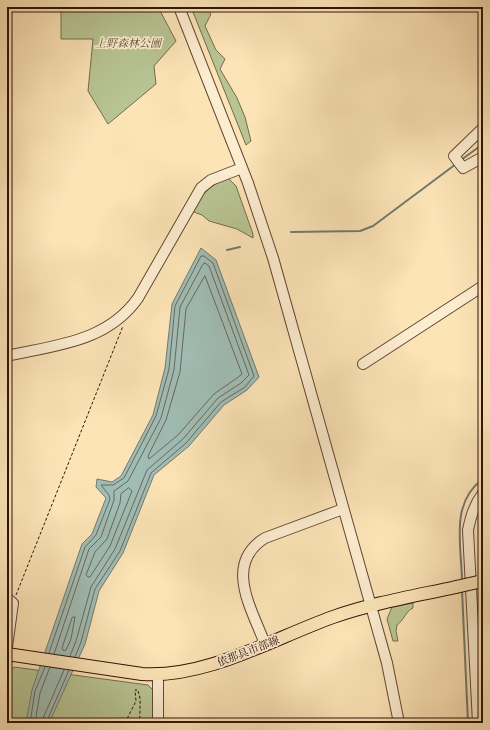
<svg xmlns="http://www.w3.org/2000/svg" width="490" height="730" font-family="'Libre Caslon Text','Noto Serif JP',serif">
  <rect width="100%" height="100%" fill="#fce4b7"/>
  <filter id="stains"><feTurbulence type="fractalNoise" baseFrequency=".005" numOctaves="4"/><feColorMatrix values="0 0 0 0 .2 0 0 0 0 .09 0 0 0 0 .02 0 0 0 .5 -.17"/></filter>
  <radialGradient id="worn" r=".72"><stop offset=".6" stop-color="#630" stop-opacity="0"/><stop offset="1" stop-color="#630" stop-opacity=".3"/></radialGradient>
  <path fill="#b8c593" stroke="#746c4e" d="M61,7H158L176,41L154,66L156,84L108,124L88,91L93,39H61Z
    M191,7H205L211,14L205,26L216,50L225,59L220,69L237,98L245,117L251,141L246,145Z
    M228,178L236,186L253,234V238L237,229L209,221L202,215L191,211C203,194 208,186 228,178Z
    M413,603V608C406,611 404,620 397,625L396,631L398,641H393L387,619L392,607Z
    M14,667L148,685L154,691L153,723H7C7,707 2,679 14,667Z"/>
  <path fill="#a0bdb5" stroke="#737970" d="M201,248L216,260L259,377L247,390L224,405L189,446L154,475L123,553L99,591L85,644L49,723H26L32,690L82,544L92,534L106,498L96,487L97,479L112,482L121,476L153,415L165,368L172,304Z"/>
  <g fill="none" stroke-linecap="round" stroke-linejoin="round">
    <path stroke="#68685e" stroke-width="1" d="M205,276L242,374L237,378L214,394L178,435L149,459L148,456L166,420L180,372L186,309Z
      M129,488L132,491L110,546L90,577H88L86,575L95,552L107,539L120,503L121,494Z
      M75,617L71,639L66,650L64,651L62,648L72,618Z
      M49,653L85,547L96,535L110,499L109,495L101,485H113L124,478L156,416L169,369L175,306L201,256H204L213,263L254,376L245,387L221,402L186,443L151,473L120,551L95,589L81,642L75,657
      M54,654L89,549L101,537L114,500V491L128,481L161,418L174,370L180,307L203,264L205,263L209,266L249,375L241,383L218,398L183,439L147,470L115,549L91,587L76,641L70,656
      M30,723L35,691L45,667
      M35,723L40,693L50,667
      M41,723L64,670
      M46,723L69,670"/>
    <path stroke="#737970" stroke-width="2" d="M461,160L483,144
      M291,232L360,231L373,226L456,164
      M227,250L240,247
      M462,582C462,547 449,503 483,479
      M462,590L468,723"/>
    <g stroke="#634734" stroke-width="12">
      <path id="minor" d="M179,7L248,183L273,258L387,663L399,723
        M483,128L454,156L463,168L483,157
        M7,356C56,345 107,342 138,298L201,188L211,180L242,168
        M363,364L483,286
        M7,598L13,603L7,647
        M265,644C252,609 223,564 265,538L343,509
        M158,675V723
        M478,723L468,530C471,516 474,505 483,493"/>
    </g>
    <g stroke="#301308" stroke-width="14">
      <path id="major" d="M7,654L142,674C207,678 272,639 333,617C373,603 415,596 456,587"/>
    </g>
    <path stroke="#301308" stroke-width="1" stroke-dasharray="3 2" stroke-linecap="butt" d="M16,595L123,326
      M138,691C142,700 139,712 140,723
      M125,723L136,701L135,690H137"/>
    <use href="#minor" stroke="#fdedd0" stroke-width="10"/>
    <use href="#major" stroke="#fce4b7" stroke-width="12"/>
    <g stroke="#301308" stroke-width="14" stroke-linecap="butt">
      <path id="major-bridge" d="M456,587L478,582"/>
    </g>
    <use href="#major-bridge" stroke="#fce4b7" stroke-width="12"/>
  </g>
  <g text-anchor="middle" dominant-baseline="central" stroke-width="3.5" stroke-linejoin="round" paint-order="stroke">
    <g font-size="11" font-style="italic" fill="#605139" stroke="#fdedd0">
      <text x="128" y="43">上野森林公園</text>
    </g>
    <g font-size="11" fill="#301308" stroke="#fdedd0">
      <text transform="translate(248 651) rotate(-21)">依那具市部線</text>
    </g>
  </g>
  <rect width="490" height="730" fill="none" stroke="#fce4b7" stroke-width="24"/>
  <rect x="8" y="8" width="474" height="714" fill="none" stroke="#301308" stroke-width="2"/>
  <rect x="12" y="12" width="466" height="706" fill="none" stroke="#301308"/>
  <rect width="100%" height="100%" filter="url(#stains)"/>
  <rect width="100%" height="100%" fill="url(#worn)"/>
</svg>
